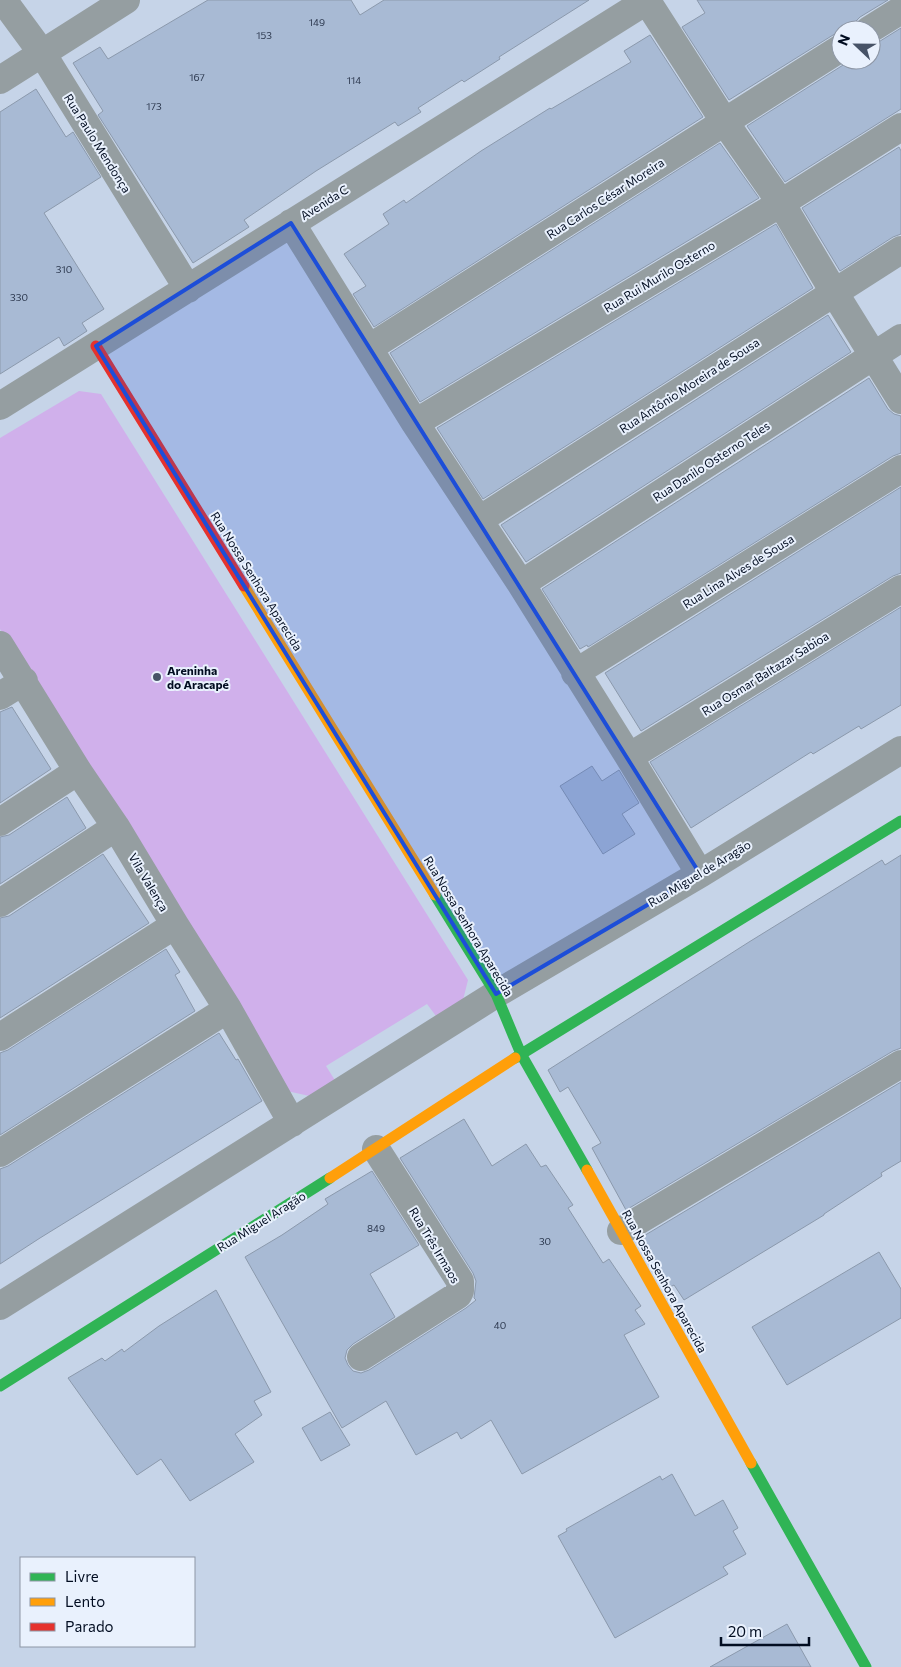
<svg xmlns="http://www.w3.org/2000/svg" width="901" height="1667" font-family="Commissioner,sans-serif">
  <rect width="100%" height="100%" fill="#c6d4e8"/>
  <path fill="#d0b0eb" d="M79,391L101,394L468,980L462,1004L436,1016L427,1004L326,1066L336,1082L314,1097L287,1091L0,629V438Z"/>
  <path fill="#a8bad4" stroke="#8b99ac" d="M208,0H351L360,15L384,0H589L499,57L500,59L464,82L462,80L418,108L421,112L398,126L395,122L316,171L244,220L249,227L193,263L98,115L103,111L73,63L100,47L108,59Z
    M697,0H888L860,17L855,22L853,30H841V32L833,35L729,100L682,27L705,13Z
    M901,28V109L785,182L747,126L851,60H871V45L877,43Z
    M650,35L703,117L374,327L353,294L366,286L344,254L389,224L383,214L404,200L406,203L481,151L550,108L551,109L631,62L624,51Z
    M36,89L66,137L73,132L101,177L44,213L104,309L82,323L87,331L64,346L59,337L0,374V112Z
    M720,143L759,198L420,402L390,353Z
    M899,147L901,151V234L893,237L840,271L802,208Z
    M776,224L813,288L483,499L437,428Z
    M828,315L851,352L526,562L501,525Z
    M869,378L888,409L894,414L901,416V453L893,456L588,647L587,645L580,649L542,589Z
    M901,487V573L893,576L641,731L605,673Z
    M901,607V705L861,729L859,726L813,754L811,752L691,828L650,762Z
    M12,707L51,769L0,803V712Z
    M592,766L602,781L619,770L639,803L622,814L635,834L603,854L560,786Z
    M67,797L86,828L0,884V837L9,835Z
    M103,854L149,923L0,1018V918L9,916Z
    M901,855V1048L893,1051L626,1210L592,1148L601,1143L568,1087L560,1092L548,1070L749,942L882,860L885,865Z
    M166,949L180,972L175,975L195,1011L0,1135V1053L8,1050Z
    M219,1033L236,1060L238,1059L262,1101L40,1238L0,1264V1169L8,1166Z
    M901,1082V1161L881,1173L882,1176L824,1214V1215L684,1300L674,1285L670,1287L642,1237Z
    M464,1119L492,1166L526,1144L541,1167L546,1165L573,1205L568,1208L603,1263L609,1259L641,1306L635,1310L645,1324L624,1335L659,1397L522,1474L491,1420L461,1439L457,1432L416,1455L386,1401L342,1428L245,1257L282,1235L328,1204L325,1199L372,1171L419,1245L370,1274L395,1317L353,1344L347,1350L345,1358L348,1365L353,1371L361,1373L369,1370L466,1308L476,1300L474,1298L476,1281L473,1273L400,1158Z
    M879,1252L901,1289V1318L787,1385L752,1327Z
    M216,1290L271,1392L254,1401L262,1415L235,1434L254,1462L190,1501L161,1459L137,1475L68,1378L102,1358L105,1361L122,1349L124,1352L159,1326Z
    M330,1412L350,1445L321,1461L302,1428Z
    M672,1474L695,1516L723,1500L738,1528L733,1531L746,1554L723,1567L728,1574L615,1638L558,1536L567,1531L566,1529L660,1476L662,1480Z
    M787,1624L811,1667H710Z"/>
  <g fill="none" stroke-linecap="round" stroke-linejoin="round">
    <path stroke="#959ea1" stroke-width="28" d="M3,0L42,53L188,289
      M647,1L724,121L781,203L834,292L901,400
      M869,30L901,10
      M0,80L126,0
      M291,223L415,423L521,584L629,757L700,874
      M369,348L841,48
      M0,406L648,0
      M415,423L781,203L901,127
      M479,520L901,250
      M521,584L901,338
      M0,645L78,771L116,827L175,925L228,1009L292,1123
      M575,673L901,469
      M0,696L24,681
      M629,757L901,589
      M0,822L78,771
      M0,903L116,827
      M0,1037L175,925
      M0,1153L228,1009
      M621,1231L901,1064
      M0,1306L496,994L700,874L901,750
      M361,1357L458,1295L460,1291V1281L376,1149"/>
    <path stroke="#30b455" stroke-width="11" d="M435,895L496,994L521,1054L587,1170
      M515,1058L901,821
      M0,1386L330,1178
      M751,1463L866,1667"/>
    <path stroke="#ff9f0a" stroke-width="11" d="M244,586L435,895
      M587,1170L751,1463
      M330,1178L515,1058"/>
    <path stroke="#e5322d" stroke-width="11" d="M96,346L244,586"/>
  </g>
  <path fill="#1d4ed8" fill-opacity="0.2" stroke="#1d4ed8" stroke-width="4" stroke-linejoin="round" d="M291,223L700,874L496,994L96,346Z"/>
  <circle fill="#475367" stroke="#e9f1fd" stroke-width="2" cx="157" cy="677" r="5"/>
  <g text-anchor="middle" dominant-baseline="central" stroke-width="4" stroke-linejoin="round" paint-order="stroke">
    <g font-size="10" fill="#2c384e">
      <text x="317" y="22">149</text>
      <text x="264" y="35">153</text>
      <text x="197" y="77">167</text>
      <text x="354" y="80">114</text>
      <text x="154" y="106">173</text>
      <text x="64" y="269">310</text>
      <text x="19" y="297">330</text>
      <text x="376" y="1228">849</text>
      <text x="545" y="1241">30</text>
      <text x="500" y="1325">40</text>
    </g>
    <g font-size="12" fill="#020d21" stroke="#e9f1fd">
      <text transform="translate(98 143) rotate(58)">Rua Paulo Mendonça</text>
      <text transform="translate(605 198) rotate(-33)">Rua Carlos César Moreira</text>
      <text transform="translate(324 202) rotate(-32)">Avenida C</text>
      <text transform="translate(659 276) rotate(-31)">Rua Rui Murilo Osterno</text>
      <text transform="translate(689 385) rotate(-33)">Rua Antônio Moreira de Sousa</text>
      <text transform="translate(711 461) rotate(-33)">Rua Danilo Osterno Teles</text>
      <text transform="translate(738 571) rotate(-32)">Rua Lina Alves de Sousa</text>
      <text transform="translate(257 581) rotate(58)">Rua Nossa Senhora Aparecida</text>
      <text transform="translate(765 673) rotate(-32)">Rua Osmar Baltazar Sabioa</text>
      <text transform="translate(699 873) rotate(-31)">Rua Miguel de Aragão</text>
      <text transform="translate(149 882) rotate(59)">Vila Valença</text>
      <text transform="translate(469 926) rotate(59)">Rua Nossa Senhora Aparecida</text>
      <text transform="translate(261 1221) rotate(-32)">Rua Miguel Aragão</text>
      <text transform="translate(435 1245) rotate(59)">Rua Três Irmaos</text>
      <text transform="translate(665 1281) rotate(61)">Rua Nossa Senhora Aparecida</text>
    </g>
    <g font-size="12" font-weight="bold" fill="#020d21" stroke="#e9f1fd" text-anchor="start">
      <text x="167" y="670">Areninha<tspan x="167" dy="14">do Aracapé</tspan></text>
    </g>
  </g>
  <rect x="20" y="1557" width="175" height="90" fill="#e9f1fd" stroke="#8d96a5"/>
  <rect x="30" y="1573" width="25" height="8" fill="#30b455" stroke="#8d96a5"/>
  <text x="65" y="1582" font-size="15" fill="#020d21">Livre</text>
  <rect x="30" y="1598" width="25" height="8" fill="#ff9f0a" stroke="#8d96a5"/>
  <text x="65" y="1607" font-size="15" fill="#020d21">Lento</text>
  <rect x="30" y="1623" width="25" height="8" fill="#e5322d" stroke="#8d96a5"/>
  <text x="65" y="1632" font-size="15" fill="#020d21">Parado</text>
  <g transform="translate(856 45) rotate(292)"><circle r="24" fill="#e9f1fd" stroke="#8d96a5"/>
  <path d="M0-4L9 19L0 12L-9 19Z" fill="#475367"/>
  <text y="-8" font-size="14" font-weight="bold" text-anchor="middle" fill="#020d21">N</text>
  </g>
  <path d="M721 1637v8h88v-8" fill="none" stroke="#020d21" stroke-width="2.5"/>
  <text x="728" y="1637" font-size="15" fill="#020d21" stroke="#e9f1fd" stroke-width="4" paint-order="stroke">20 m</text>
</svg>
